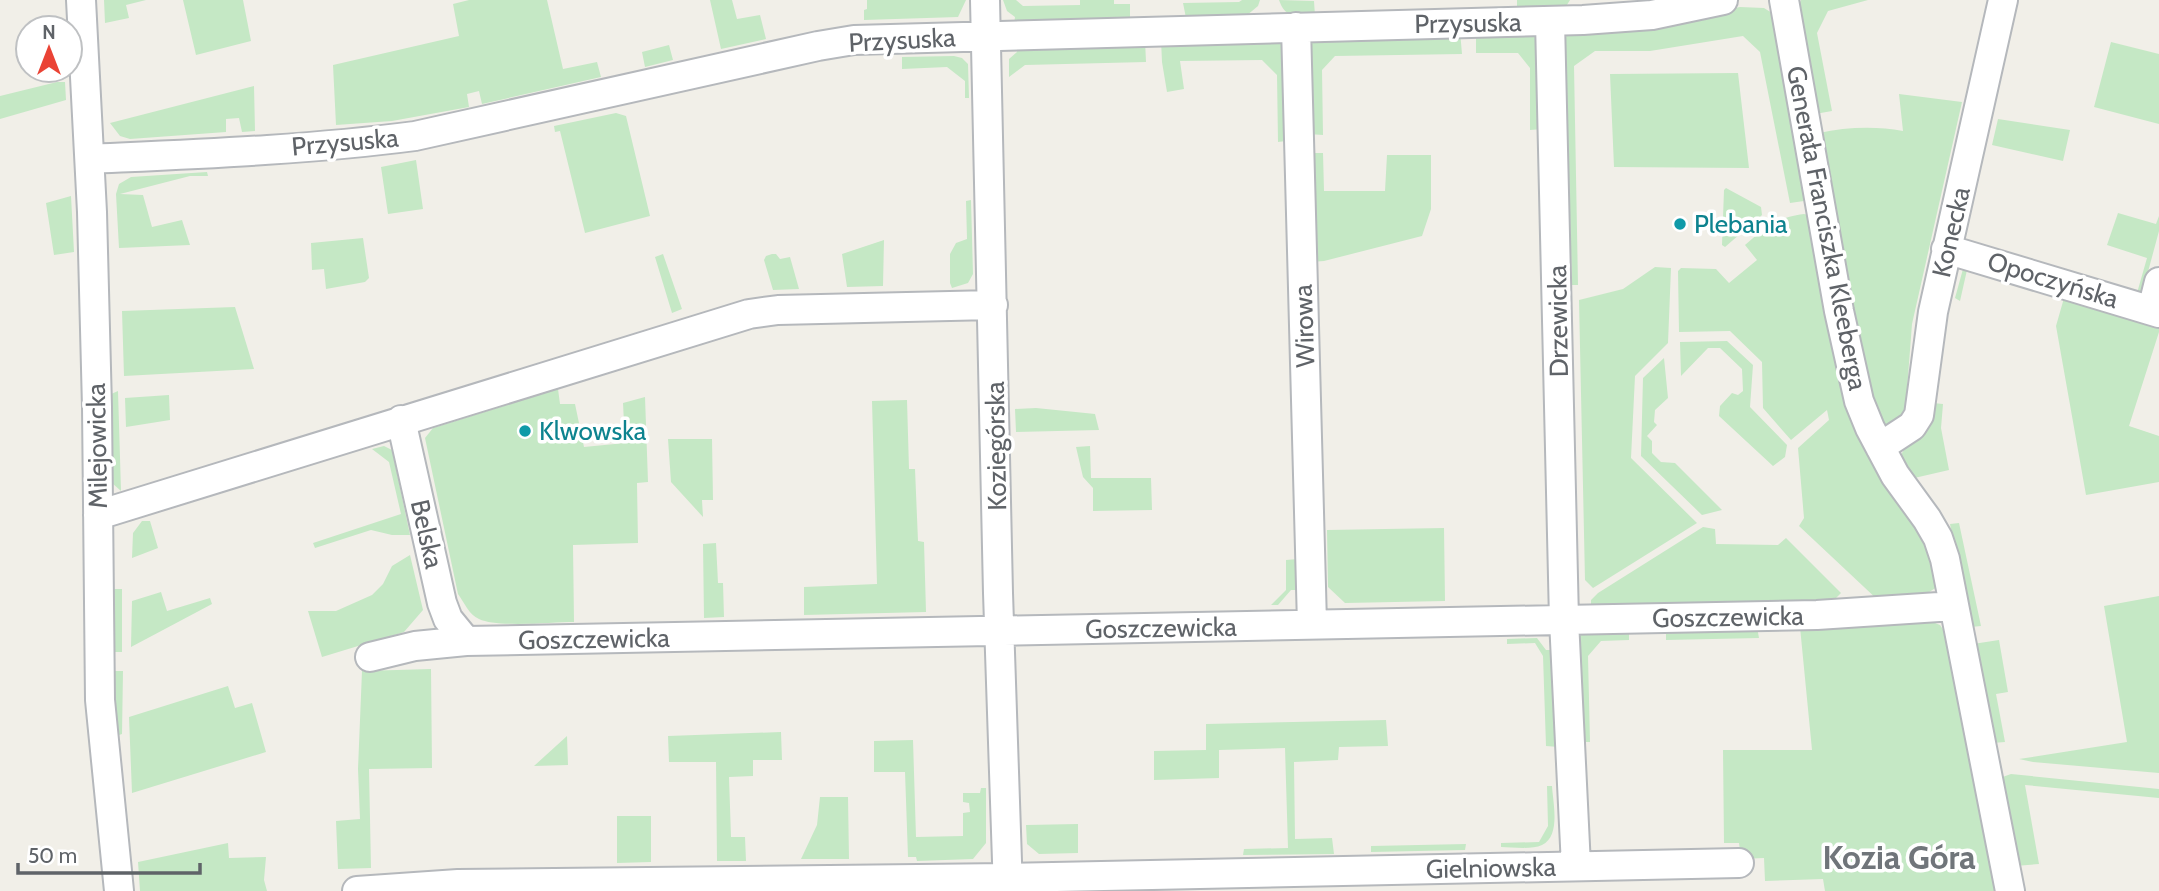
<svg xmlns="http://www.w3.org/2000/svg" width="2159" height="891" font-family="Cabin,sans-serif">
  <rect width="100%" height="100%" fill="#f1efe8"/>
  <path fill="#c5e8c5" d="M104,0H146L126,5L129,18L105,23Z
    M183,0H243L251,41L196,55Z
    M469,0H547L563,69L597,62L601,77L482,104L479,91L467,94L469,107L392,121L336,125L333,65L459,36L453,4Z
    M710,0H732L737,19L760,15L766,39L721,49Z
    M867,0H966L958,17L864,20V10L867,9Z
    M1003,0H1016L1023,6L1080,5V0H1114V4H1130V21L1014,24L1015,17L1007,11Z
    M1242,0H1260L1258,6L1246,16L1186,18L1183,3L1239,2Z
    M1279,0L1314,1L1315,16C1297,15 1286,20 1279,0Z
    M1517,0H1570L1565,8L1517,12Z
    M1801,0H1868L1828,11L1817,33L1832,111L1815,114L1797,9Z
    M1740,7L1764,8L1772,13L1809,196L1804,201L1790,203L1760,52L1743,36L1650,51H1595L1574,66L1578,285H1572L1566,73L1561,70L1562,41L1569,33L1649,25Z
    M1460,31L1462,54L1335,56L1322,70L1323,135L1308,134L1310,43L1315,38Z
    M1529,31L1540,43L1543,129L1530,130V68L1518,53H1476V38L1480,33Z
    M1145,40L1146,62L1025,65L1009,77V59L1017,52V43Z
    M1161,40L1283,41L1286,141L1278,142L1277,75L1262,60L1180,61L1184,89L1167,92L1162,62Z
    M2111,42L2159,54V124L2094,107Z
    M669,45L673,60L645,67L642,52Z
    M954,56L962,58L968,64L969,98H965V81L947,67L902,69V57Z
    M1738,73L1749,168L1614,167L1610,74Z
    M57,82H65L66,100L0,119V96Z
    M254,86L255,131L242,132L239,118L226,119V132L130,139L120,136L110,123Z
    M1899,94L1962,102L1912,324L1905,416L1890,424H1883L1868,397L1819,133C1846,127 1876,126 1903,131Z
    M616,113L626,116L650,216L585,233L560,131L555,132L554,126Z
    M1998,119L2070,130L2063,161L1992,145Z
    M1309,153H1323L1324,191H1385L1387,155H1431V209L1422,236L1324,261L1310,262Z
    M416,160L423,209L388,214L381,167Z
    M207,172L208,176H190L120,194L143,195L152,227L182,220L190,245L119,248L116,194L119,184L131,177Z
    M1726,188L1761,207L1762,215L1725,247L1722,245L1724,190Z
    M71,196L74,252L54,255L46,203Z
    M971,200L973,274L968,283L952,288L950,283V254L956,243L967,239L966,201Z
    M2118,213L2156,224L2159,216V231L2142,294L2137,293L2147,258L2107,245Z
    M1804,214L1812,216L1840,372L1926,531L1937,587L1920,598L1880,602L1799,526L1804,518L1798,448L1829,420L1827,410L1791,440L1763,408L1762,362L1730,331L1679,332L1678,271L1681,268L1716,269L1729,283L1757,260L1745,245C1766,227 1775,218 1804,214Z
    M363,238L369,278L365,282L326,289L324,269L312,270L311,243Z
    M884,240L883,286L847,287L842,254Z
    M663,254L682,309L672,313L655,257Z
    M772,254H776L780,259L790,257L799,289L773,290L764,260L766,256Z
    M1968,266L2159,324V332L2129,426L2159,436V482L2086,495L2056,326L2064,298L1967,270L1960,301L1955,298L1963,269Z
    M1655,267L1671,268L1668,343L1635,376L1631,458L1697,523L1593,588L1585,580L1579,300L1623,289Z
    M235,307L254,369L124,376L122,311Z
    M1727,341L1753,365L1750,407L1787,445L1785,457L1773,466L1719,416L1720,406L1732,393L1738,395L1743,391L1742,369L1720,348H1708L1681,376L1680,342Z
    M1664,358L1668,398L1655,410L1654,422L1657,425L1647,436L1652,441V453L1661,462L1675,463L1722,510L1702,515L1641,456L1643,378Z
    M558,389L560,404H575L584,447L625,443L623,403L645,397L648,482L637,483L638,543L573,545L574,622C552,622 498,628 479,619C469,615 464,602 458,594L425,438L433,428Z
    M118,391L121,491L112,483L109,395Z
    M169,395L170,420L126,427L125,398Z
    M907,400L909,469H915L918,541L924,542L926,612L804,615V587L877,584L872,401Z
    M1933,403L1943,404L1941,428L1949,470L1910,479L1901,463L1902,453Z
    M1036,408L1095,414L1099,430L1016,432L1015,409Z
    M668,439H712L713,500H702L703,517L671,482Z
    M384,446L392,450L410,535H392L371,530L315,548L313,543L401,514L389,462L372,449Z
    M1090,446L1091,478H1151L1152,510L1093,511V488L1083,477L1076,447Z
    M142,521H150L158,548L132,558L133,533Z
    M1959,523L1981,626L1971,627L1950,524Z
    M1703,527L1715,529L1716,544L1778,545L1786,538L1841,593L1832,602L1594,608L1591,604V600L1598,593Z
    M1444,528L1445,601L1345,603L1328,587L1327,530Z
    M716,543L718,583H723L724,617L704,618L703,544Z
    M410,555L423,610L404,632L322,657L308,611H336L372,595L383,584L392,566Z
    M1298,559V590H1291L1278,605H1271L1286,590V560Z
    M114,589H122V652H110L109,592Z
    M161,592L167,611L210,598L212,604L131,647L132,601Z
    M2159,596V773L2033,762L2019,759L2127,742L2104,606Z
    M1930,621L1940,625L1946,634L1997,891H1825L1823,879L1765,881L1764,858L1741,859L1739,843H1724L1723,750H1812L1800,627Z
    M1757,627L1759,638L1666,640V629Z
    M1629,629V640L1601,641L1588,656L1590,742H1582L1578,635L1581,632Z
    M1537,638L1546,650H1556L1559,747L1546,746L1543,656L1535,643L1507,644V639Z
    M1999,640L2008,692L1996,694L2005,742L1992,743L1973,644Z
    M431,669L432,768L369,769L371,868L338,869L336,821L360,819L358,769L362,671Z
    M114,671H123L122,734L113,737Z
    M228,686L235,708L252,703L266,752L132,793L129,717Z
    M1386,720L1388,746L1339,747L1338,760L1294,762L1295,839L1332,838L1334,854L1243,855L1244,849L1288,848L1285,748L1219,750V778L1154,780V751L1206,750V724Z
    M781,732L782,760H753V776L729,777L731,837H745L746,861H717L716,762H669L668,736Z
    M567,736L568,765L534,766Z
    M913,740L916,837L963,836V813L970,812L969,803L963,802V793H980L981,788H986V843L973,859L917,861L916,857H908L905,772H874V741Z
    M2011,774L2159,789V798L2025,785L2039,864L2015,866L1997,779Z
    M1547,786H1552C1553,803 1561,836 1542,845C1531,850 1512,847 1501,847V843L1539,842L1548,826Z
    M820,797H848L849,859H801L817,825Z
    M617,816H651V862L617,863Z
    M1078,824V853L1039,854L1027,844L1026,825Z
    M228,843L229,858L266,857L264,880L267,891H140L138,862Z
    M1466,844L1465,850L1371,852V846Z"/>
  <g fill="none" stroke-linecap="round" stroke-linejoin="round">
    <g stroke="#b5b8bc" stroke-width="32">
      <path id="minor" d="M81,0L92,212L97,407L100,700L119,891
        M985,0L998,593L1008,891
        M1784,0L1839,311L1859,401L1870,428L1895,475L1927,519L1938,538L1945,559L2010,891
        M1550,21L1564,620L1576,866
        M1296,27L1312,624
        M90,159C198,154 307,150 415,136L818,46L854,40L1583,20L1652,15L1723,0
        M1946,249L2159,313
        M2152,310L2159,282
        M401,420L442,603L448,619L466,641
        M1880,447L1912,426L1919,415L1933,312L2003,0
        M98,515L749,314L778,310L993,305
        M370,657L415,646L466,641L1817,615L1954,606
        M357,891L458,884L1007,878L1739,863"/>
    </g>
    <use href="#minor" stroke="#fff" stroke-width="28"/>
  </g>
  <g fill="#0f9aa8" stroke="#fff" stroke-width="2.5">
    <circle cx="1680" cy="224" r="7"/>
    <circle cx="525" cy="431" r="7"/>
  </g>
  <g text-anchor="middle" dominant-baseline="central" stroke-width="7" stroke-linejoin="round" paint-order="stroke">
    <g font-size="26" fill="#5f6368" stroke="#fff">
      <text transform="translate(1468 23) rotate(-1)">Przysuska</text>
      <text transform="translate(902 40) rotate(-3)">Przysuska</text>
      <text transform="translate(345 142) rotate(-5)">Przysuska</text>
      <text transform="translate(1827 228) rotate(79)">Generała Franciszka Kleeberga</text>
      <text transform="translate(1951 232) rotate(-77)">Konecka</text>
      <text transform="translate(2053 280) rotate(17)">Opoczyńska</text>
      <text transform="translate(1558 321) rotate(-91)">Drzewicka</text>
      <text transform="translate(1304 326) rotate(-92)">Wirowa</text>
      <text transform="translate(97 446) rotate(-91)">Milejowicka</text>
      <text transform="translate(996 446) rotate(-91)">Koziegórska</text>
      <text transform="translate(427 534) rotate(77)">Belska</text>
      <text transform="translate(1728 617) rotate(-1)">Goszczewicka</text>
      <text transform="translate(1161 628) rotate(-1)">Goszczewicka</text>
      <text transform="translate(594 639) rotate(-1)">Goszczewicka</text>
      <text transform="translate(1491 868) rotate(-1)">Gielniowska</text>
    </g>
    <g font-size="26" fill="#0d838f" stroke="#fff" text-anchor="start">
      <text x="1694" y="224">Plebania</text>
      <text x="539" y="431">Klwowska</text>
    </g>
    <g font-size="33" font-weight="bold" fill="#70757a" stroke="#fff">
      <text x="1899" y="857">Kozia Góra</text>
    </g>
  </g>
  <g transform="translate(49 49)"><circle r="33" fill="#ffffff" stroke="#bfc1c3" stroke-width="2"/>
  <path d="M0-5L12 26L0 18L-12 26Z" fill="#ea4335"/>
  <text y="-10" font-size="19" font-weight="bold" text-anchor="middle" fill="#5f6368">N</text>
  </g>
  <path d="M18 863v10h182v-10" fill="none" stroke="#5f6368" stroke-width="3.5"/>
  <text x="28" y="863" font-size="21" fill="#5f6368" stroke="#ffffff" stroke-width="5" paint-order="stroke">50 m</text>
</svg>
